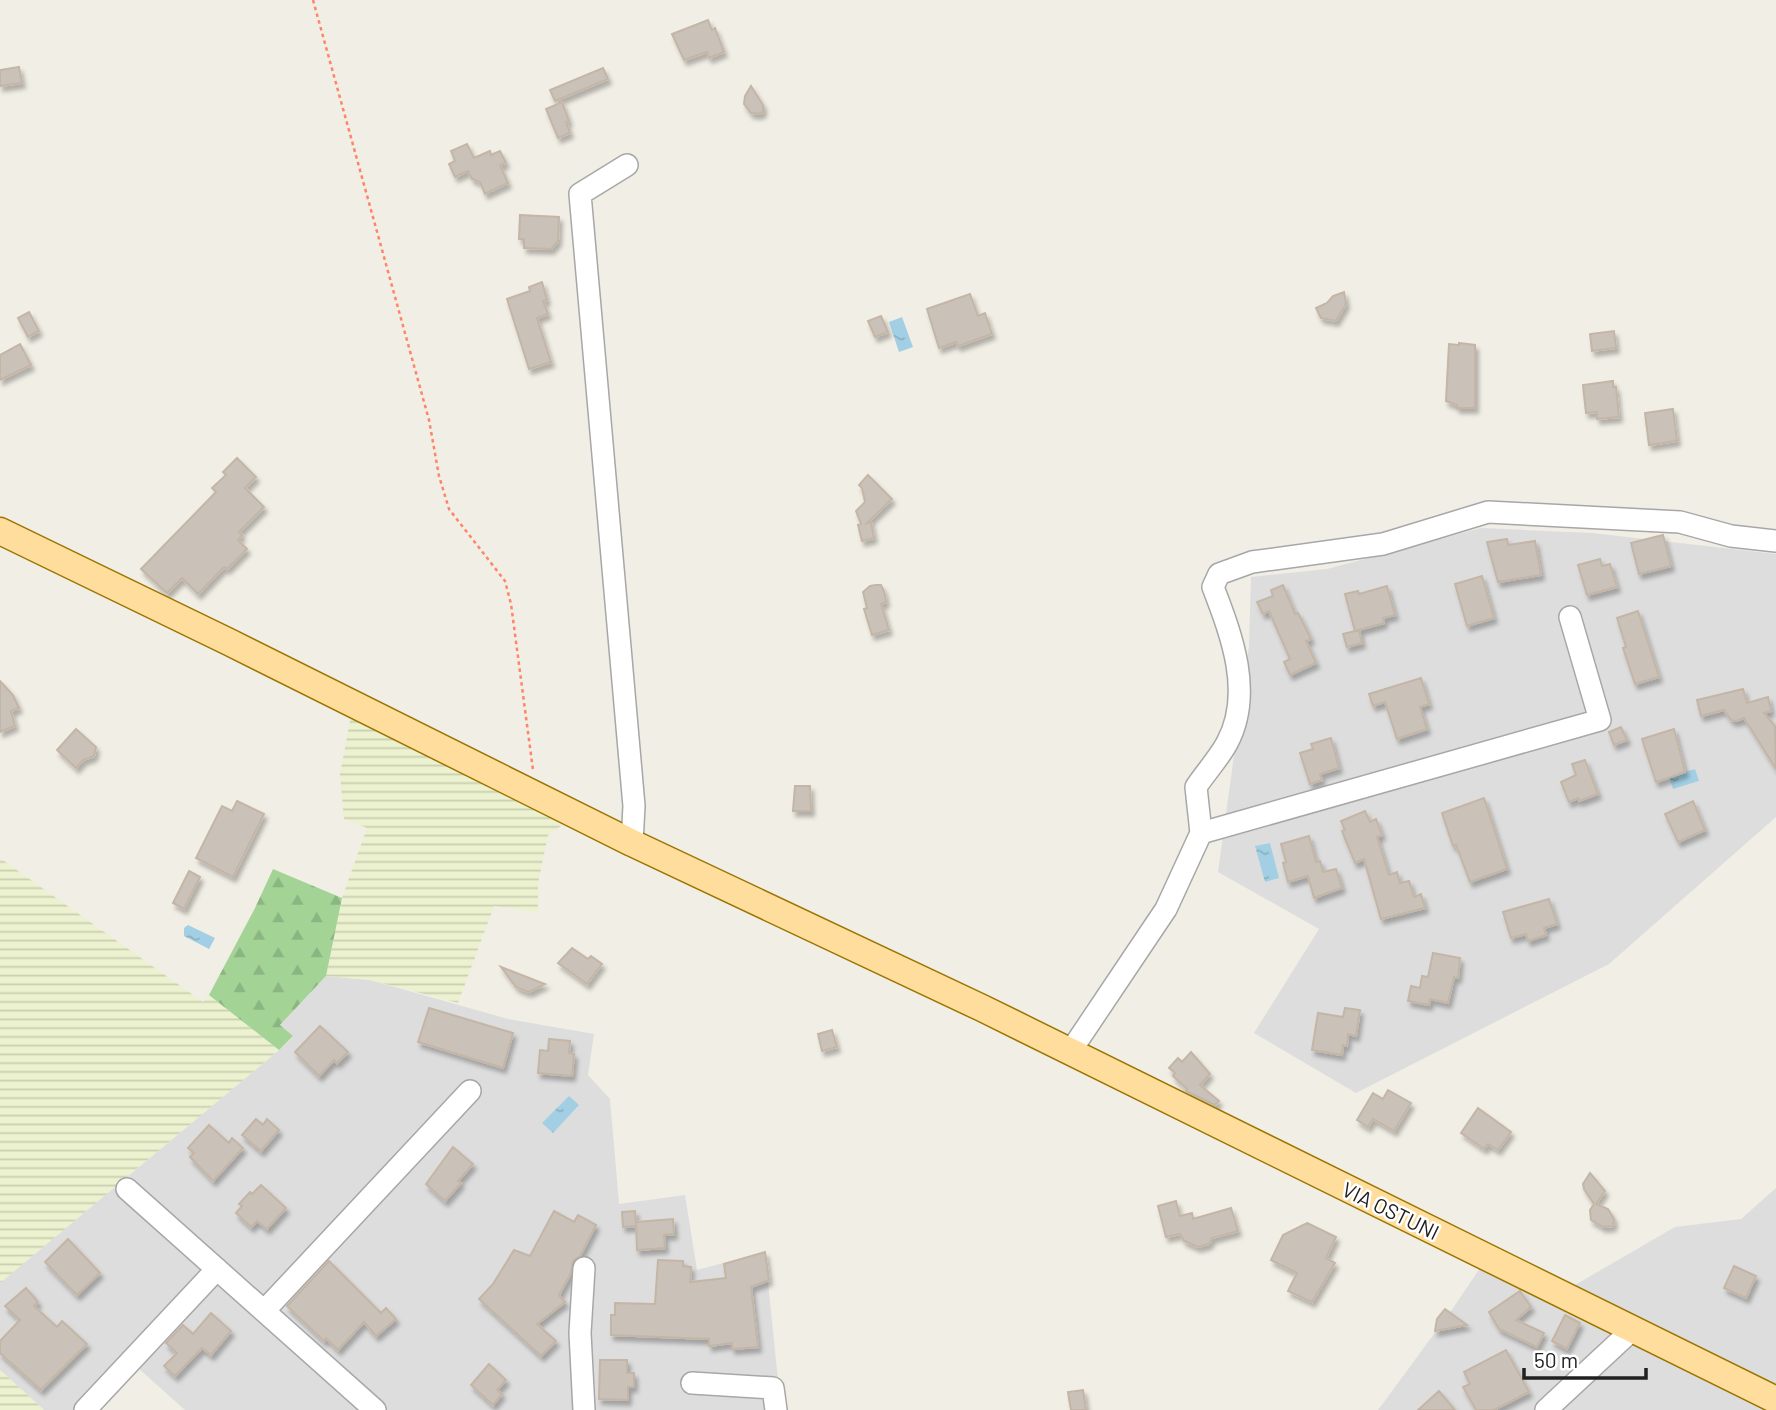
<svg xmlns="http://www.w3.org/2000/svg" width="1776" height="1410" font-family="Barlow,sans-serif">
  <defs>
    <pattern id="farmland-rules" width="6" height="5" patternUnits="userSpaceOnUse" patternTransform="scale(1.75)"><rect width="6" height="5" fill="#ecf1cf"/><path d="M0 2.5h6" fill="none" stroke="#caceb1"/></pattern>
    <pattern id="forest-firs" width="22" height="20" patternUnits="userSpaceOnUse" patternTransform="scale(1.75)"><rect width="22" height="20" fill="#a3d496"/><path d="M5 1l3.5 6h-7zM16 11l3.5 6h-7z" fill="#8cb681"/></pattern>
    <pattern id="water-ripples" width="26" height="14" patternUnits="userSpaceOnUse" patternTransform="scale(1.75)"><rect width="26" height="14" fill="#a2cfe3"/><path d="M2 4q2-2 4 0t4 0M15 11q2-2 4 0t4 0" fill="none" stroke="#8bb1c2"/></pattern>
    <filter id="shadow"><feDropShadow dx="3" dy="5" stdDeviation="2" flood-color="#0004"/></filter>
  </defs>
  <rect width="100%" height="100%" fill="#f1eee5"/>
  <path fill="#dedddd" d="M1481,528L1592,533L1776,554V817L1609,964L1356,1093L1254,1033L1319,929L1218,872L1249,646L1251,577L1327,569Z
    M326,976L370,980L508,1019L594,1034L588,1075L610,1099L619,1204L685,1195L697,1270L765,1252L781,1410H185L138,1368L98,1410H44L0,1370V1283L279,1050L293,1037L280,1025Z
    M1776,1188V1410H1378L1451,1311L1493,1249L1575,1285L1675,1227L1741,1219Z"/>
  <path fill="url(#farmland-rules)" d="M351,716L568,821L548,835L538,883V912L494,906L458,1003L370,980L326,976L342,898L367,828L344,819L340,774Z
    M0,858L203,1002L209,995L279,1050L0,1283Z
    M0,1370L44,1410H0Z"/>
  <path fill="url(#forest-firs)" d="M273,869L342,898L326,976L280,1025L293,1036L279,1050L209,995L255,908Z"/>
  <path fill="url(#water-ripples)" d="M902,317L913,347L899,352L889,322Z
    M1695,769L1699,781L1673,789L1669,777Z
    M1270,843L1279,878L1265,882L1255,846Z
    M188,925L215,938L209,949L184,936V928Z
    M569,1096L579,1105L553,1133L542,1123Z"/>
  <path fill="#cac1b8" stroke="#c4b6a6" stroke-width="2" filter="url(#shadow)" d="M708,20L712,30L715,28L724,52L709,58L707,52L684,60L672,34Z
    M19,67L22,83L0,86V70Z
    M603,68L608,79L555,101L550,90Z
    M751,86L763,105V112L758,114L751,113L744,104L745,96Z
    M562,102L569,121L566,122L570,133L558,138L546,109Z
    M467,144L474,158L490,151L491,155L500,151L506,163L500,165L508,183L485,194L480,182L472,179L468,171L455,177L449,164L455,161L451,151Z
    M520,215L559,217L558,241L551,249L524,248V239H519Z
    M542,282L547,300L543,301L548,314L537,318L551,362L529,369L507,299L530,291L529,287Z
    M1344,292L1346,304L1336,321L1321,318L1316,308L1327,303L1333,296Z
    M970,294L978,316L985,313L992,334L958,346L956,342L939,348L927,309Z
    M29,312L39,331L28,337L18,318Z
    M881,316L888,332L875,337L868,321Z
    M1614,331L1616,348L1592,351L1590,334Z
    M1459,343L1475,345V408H1457V405L1446,401L1449,344L1459,345Z
    M20,344L31,365L0,380V355Z
    M1613,381V387H1616L1619,417L1597,419V412L1586,413L1583,385Z
    M1673,409L1677,441L1649,445L1645,413Z
    M237,458L256,477L245,488L264,507L239,532L242,535L238,540L247,549L227,569L224,567L198,594L182,578L167,593L141,569L216,492L212,488L226,475L223,472Z
    M868,475L892,499L867,523L871,522L874,538L862,541L858,525L861,524L856,511L865,502L862,488L859,485Z
    M1663,535L1671,566L1639,574L1631,543Z
    M1507,539L1508,545L1535,541L1541,575L1498,582L1487,542Z
    M1600,559L1602,566L1610,564L1617,587L1587,595L1578,565Z
    M1482,576L1494,618L1467,626L1455,584Z
    M876,585H881L884,591L886,602L881,604L889,630L872,635L864,609L867,608L863,592L870,586Z
    M1283,585L1295,614L1298,613L1311,639L1306,641L1316,663L1290,675L1284,662L1290,659L1269,611L1263,614L1257,602L1273,596L1271,590Z
    M1387,586L1395,615L1383,618L1384,623L1355,631L1345,594L1358,591L1359,594Z
    M1638,611L1659,677L1635,684L1623,648L1626,647L1617,618Z
    M1359,630L1362,643L1347,647L1343,634Z
    M1421,678L1429,704L1420,707L1427,729L1397,739L1385,702L1373,706L1369,694Z
    M0,681L13,695L19,708L11,711L15,726L0,732Z
    M1743,689L1747,703L1768,697L1771,711L1764,713L1775,726L1776,769L1744,718L1736,721L1731,720L1724,710L1701,716L1697,700Z
    M1621,727L1627,740L1614,745L1609,732Z
    M76,729L96,747L94,756L83,760L76,768L57,750Z
    M1674,729L1685,772L1656,782L1642,739Z
    M1331,738L1339,768L1320,774L1322,780L1310,784L1300,753L1313,749L1311,744Z
    M1585,760L1598,794L1579,801L1578,798L1569,802L1561,782L1576,775L1572,764Z
    M795,786H810L811,811H793Z
    M1484,798L1507,869L1470,882L1456,845L1453,846L1442,813Z
    M237,801L264,814L233,877L196,858L222,806L232,811Z
    M1693,801L1705,830L1678,842L1665,814Z
    M1365,811L1370,822L1376,819L1382,835L1377,837L1389,875L1397,872L1400,883L1409,881L1414,897L1421,894L1425,908L1381,919L1364,859L1355,863L1342,831L1345,830L1341,821Z
    M1309,836L1316,862L1320,861L1323,872L1336,869L1342,888L1314,898L1308,876L1288,882L1283,863L1286,862L1281,844Z
    M189,871L200,877L184,909L173,903Z
    M1549,899L1557,924L1544,928L1546,935L1528,941L1526,934L1511,938L1503,912Z
    M572,948L588,959L591,956L602,964L587,984L558,963Z
    M1433,953L1460,958L1458,978L1454,977L1448,1003L1430,999L1429,1005L1408,1001L1411,986L1420,988L1422,976L1428,977Z
    M501,967L545,984L529,992L523,990L516,987Z
    M429,1008L513,1033L503,1068L418,1042Z
    M1345,1008L1360,1010L1356,1036L1348,1034L1347,1046L1343,1045L1342,1055L1312,1050L1318,1013L1343,1017Z
    M320,1026L348,1052L337,1063L334,1060L319,1076L295,1052Z
    M832,1030L837,1047L822,1051L818,1034Z
    M549,1039L570,1041L569,1053L574,1054L572,1076L538,1073L540,1050L548,1051Z
    M1191,1052L1210,1074L1200,1085L1219,1101L1215,1105L1186,1091L1187,1089L1173,1076L1175,1073L1169,1068L1178,1058L1182,1062Z
    M1388,1090L1411,1103L1394,1131L1373,1119L1368,1127L1357,1120L1373,1093L1383,1099Z
    M1478,1108L1511,1132L1498,1150L1488,1144L1484,1149L1461,1133Z
    M256,1119L263,1125L267,1119L279,1130L261,1151L242,1135Z
    M209,1125L229,1143L232,1138L243,1148L213,1181L190,1157L194,1153L188,1148Z
    M453,1147L473,1164L458,1181L461,1183L445,1201L426,1184Z
    M1590,1173L1605,1191L1596,1204L1608,1209L1614,1219L1613,1226L1603,1227L1591,1220L1590,1210L1594,1204L1584,1189L1583,1184Z
    M261,1185L286,1208L267,1229L257,1221L251,1227L236,1213L242,1206L239,1204L250,1192L252,1194Z
    M1176,1201L1180,1216L1192,1213L1193,1219L1231,1208L1238,1231L1212,1238L1209,1244L1198,1247L1184,1241L1180,1234L1166,1237L1158,1206Z
    M554,1211L574,1222L578,1215L596,1225L580,1256L573,1261L571,1273L559,1295L565,1302L537,1324L556,1341L541,1356L479,1299L493,1284L514,1250L530,1256Z
    M635,1211L636,1226L623,1227L622,1212Z
    M673,1219L674,1234L664,1235L665,1248L637,1250L636,1222Z
    M1307,1223L1336,1237L1326,1258L1335,1263L1312,1302L1288,1291L1297,1273L1271,1260L1283,1235Z
    M68,1239L100,1273L77,1295L45,1262Z
    M765,1252L769,1280L751,1287L758,1347L732,1349V1343L709,1346V1339L611,1335V1315H615V1303L655,1304L658,1260L683,1261V1266L691,1267L690,1282L726,1278L724,1264Z
    M329,1261L381,1313L386,1308L396,1319L376,1336L364,1322L338,1350L326,1338L324,1341L287,1306Z
    M1734,1266L1756,1276L1746,1298L1724,1288Z
    M26,1288L38,1302L34,1306L57,1327L62,1321L87,1344L41,1390L0,1353V1341L20,1320L5,1306Z
    M1520,1291L1531,1307L1516,1320L1544,1333L1537,1347L1499,1329L1489,1312Z
    M1445,1309L1467,1325L1435,1331L1437,1319Z
    M211,1313L231,1331L211,1355L202,1348L175,1376L164,1366L177,1353L166,1343L183,1325L193,1334Z
    M1565,1315L1580,1323L1567,1349L1552,1341Z
    M1506,1350L1529,1392L1494,1410H1476L1463,1387L1470,1384L1464,1372Z
    M600,1360H627V1373H634V1387H628V1400L599,1399Z
    M489,1364L506,1380L497,1390L502,1394L493,1405L471,1385Z
    M1083,1390L1086,1410H1071L1068,1392Z
    M1439,1391L1455,1410H1418Z"/>
  <g fill="none" stroke-linecap="round" stroke-linejoin="round">
    <g stroke="#a7a7a7" stroke-width="24">
      <path id="minor" d="M627,165L580,194L634,806L632,843
        M1201,833L1600,720L1570,617
        M1070,1052L1166,909L1201,833L1196,787C1206,772 1219,758 1227,743C1254,693 1231,634 1213,587L1219,574L1252,562L1383,544L1488,512L1680,522L1731,536L1776,541
        M127,1189L375,1410
        M264,1311L470,1091
        M692,1383L773,1388L776,1410
        M85,1410L217,1269
        M584,1410L580,1333L584,1268
        M1546,1410L1632,1330"/>
    </g>
    <g stroke="#9b7500" stroke-width="29">
      <path id="major" d="M0,531L229,642L632,843L982,1008L1776,1400"/>
    </g>
    <path stroke="#ff8468" stroke-width="2.5" stroke-dasharray="3.5 3.5" stroke-linecap="butt" d="M313,0L429,420L439,476L449,509L505,581L511,604L533,770"/>
    <use href="#minor" stroke="#fff" stroke-width="21"/>
    <use href="#major" stroke="#ffdd9c" stroke-width="26"/>
  </g>
  <g text-anchor="middle" dominant-baseline="central" stroke-width="5" stroke-linejoin="round" paint-order="stroke">
    <g font-size="21" fill="#202020" stroke="#fff">
      <text transform="translate(1391 1210) rotate(26)">VIA OSTUNI</text>
    </g>
  </g>
  <path d="M1524 1368v10h122v-10" fill="none" stroke="#202020" stroke-width="3.5"/>
  <text x="1534" y="1368" font-size="21" fill="#202020" stroke="#ffffff" stroke-width="5" paint-order="stroke">50 m</text>
</svg>
